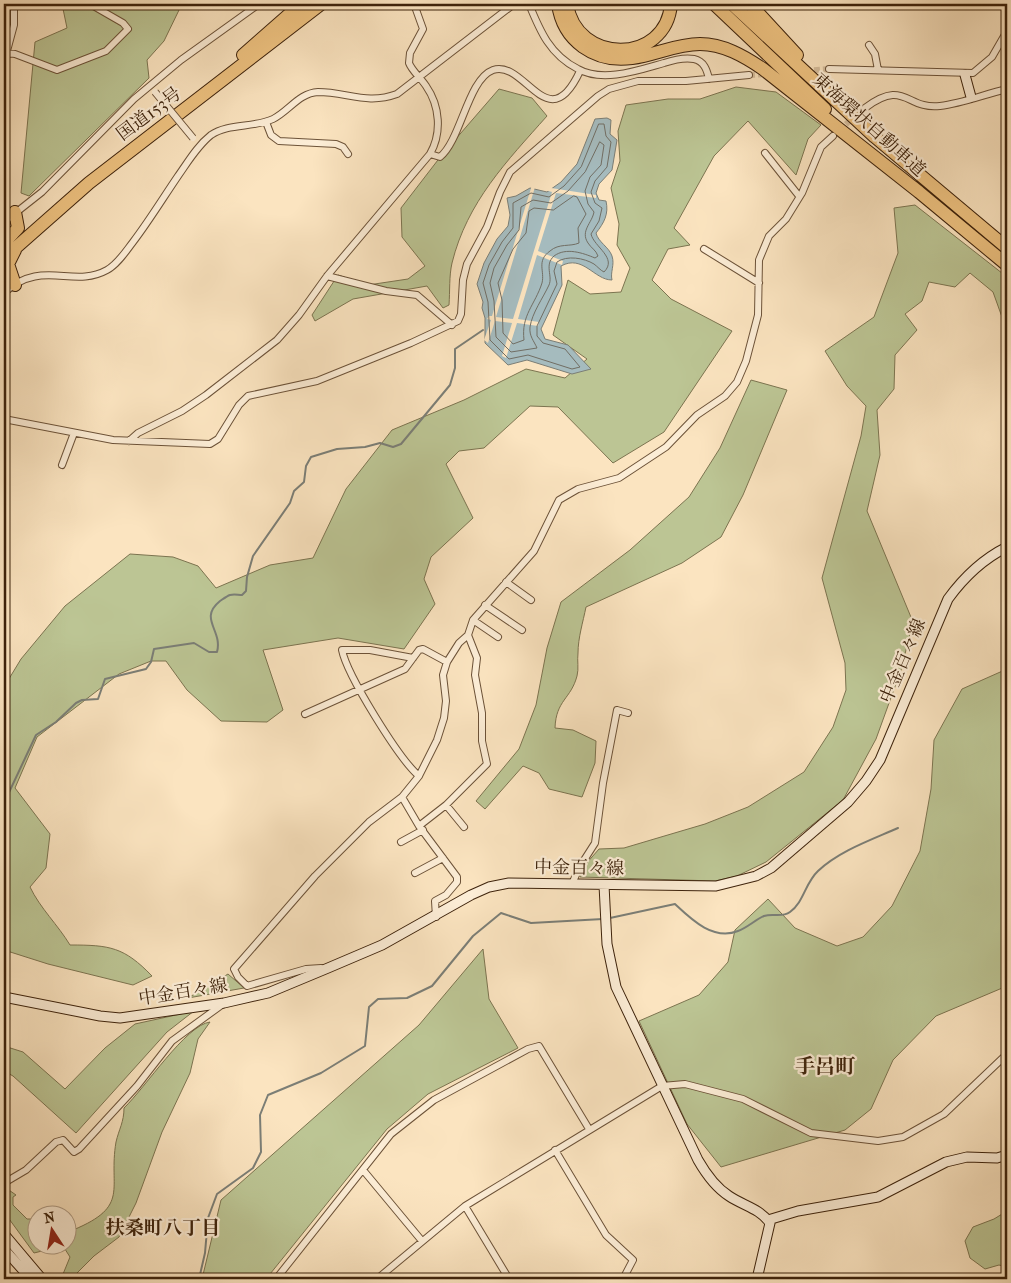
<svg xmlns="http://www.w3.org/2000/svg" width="1011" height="1283" font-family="'IM FELL French Canon','Noto Serif JP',serif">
  <rect width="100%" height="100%" fill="#fbe4c0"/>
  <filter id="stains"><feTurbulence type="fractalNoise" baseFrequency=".004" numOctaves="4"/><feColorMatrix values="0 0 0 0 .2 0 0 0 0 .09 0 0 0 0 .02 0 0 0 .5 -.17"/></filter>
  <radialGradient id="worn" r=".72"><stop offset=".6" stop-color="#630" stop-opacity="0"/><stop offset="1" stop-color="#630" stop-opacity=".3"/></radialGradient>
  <path fill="#bcc594" stroke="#7c7450" d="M62,4H179L180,8L164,41L147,60L149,78L29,196L21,193L35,42L67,28Z
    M736,87L776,92L821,125L808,139L796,175L748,121L714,156L674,228L690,245L668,249L652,280L671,299L732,331L664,432L613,463L558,407L530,406L484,448L459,451L446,464L473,518L431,557L424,579L435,604L404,649L338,638L263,650L283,710L267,722L221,721L187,690L166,661H151L119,674L37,737L15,788L50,834L46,868L30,887C40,908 58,925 70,945C110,945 124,947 152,976L133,985L48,964L4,950V687L21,659L65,606L130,554L173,557L198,566L216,588L270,565L313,558L346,489L392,430L464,400L526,369L565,378L587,359L553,335L568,280L590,294L621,292L630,268L617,245L619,224L611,188L620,161L618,131L626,105L668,99H700Z
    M499,89L532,98L547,116C507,161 467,202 452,263C449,276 450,291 449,305L443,308L427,286L353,299L315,321L312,315L338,275L368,285L408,279L425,266L402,237L401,208L441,156Z
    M915,205L1007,277V331L993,292L970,273L955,287L929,282L922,301L905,314L917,330L895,355L894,389L877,410L880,455L867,511L913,622L901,670L876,739L843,800L766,862L737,876L715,881L580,877L585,865L599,849L624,848L661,837L705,824L748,807L804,772L833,727L846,690L845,663L822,578L861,436L866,406L847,386L825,351L874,317L898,253L894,208Z
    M751,380L787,390L743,495L721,537L682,563L586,607C583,622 578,638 578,653C577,660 579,669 577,676C571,699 556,700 555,728L573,730L596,741L595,763L582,797L549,789L539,773L523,766L485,809L476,801L519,749L536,705L547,648L561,602L630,550L689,497L720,448Z
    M1007,669V866L1002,876L1007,885V986L936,1016L893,1060L871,1109L845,1130L721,1167L687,1124L639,1021L699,995L728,962L735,930L768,899L795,928L837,946L863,937L892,906L920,851L931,789L934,740L962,689Z
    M483,949L489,999L518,1048L428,1094L387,1129L266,1279H202L221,1200L419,1025Z
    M228,974L244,988L188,998Z
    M194,1011L167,1032L76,1133L13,1076L4,1071V1046L23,1052L65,1089L105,1048L135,1024Z
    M210,1022L198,1039L190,1073L162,1132L136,1203L119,1237L94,1256L71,1279H61L70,1257L63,1246H68V1228L73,1230C131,1206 108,1189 116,1142C119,1129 124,1122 124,1108C145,1088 186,1025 210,1022Z
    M6,1188L16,1195L13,1197V1205L27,1219H37L38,1246H62L34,1253L4,1212V1190Z
    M1007,1211V1267L999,1265L985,1269L970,1258L965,1241L973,1227L994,1219Z"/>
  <path fill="#a5bbbe" stroke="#7b7e76" d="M607,118L611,120L610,134L617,140L612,170L599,184L596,193L599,200L606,201C609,214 604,223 596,233C598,242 609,247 612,256C615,265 610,272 612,280C594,280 583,254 561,266L562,285L541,329L545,339L568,345L591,369L572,374L527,360L508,365L485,343V318L482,308L483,302L477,284L484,263L497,239L508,226L510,215L507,198L516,196L530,188L547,192L561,182L577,164L595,119Z"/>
  <path fill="#fbe4c0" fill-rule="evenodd" d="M532,185L596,195V198L556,193L538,251L563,261L562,265L537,255L518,319L539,322L538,326L517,323L506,358L502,356L512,323L495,321L488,343L484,340L491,320L487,319L489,316H492ZM535,187L552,192L513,319L496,317Z"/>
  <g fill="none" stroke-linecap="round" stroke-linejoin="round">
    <path stroke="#716e64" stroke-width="1" d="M599,124H604L606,136L611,142L607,167L595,181L591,192L595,203L602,208L599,221L591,234C594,247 618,258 604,272C600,270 598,267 594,264C584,258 567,255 557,262L554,271L557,284L537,326V336L543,343L565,349L580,367L572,369L528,355L509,359L490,340L488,302L483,283L489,265L502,242L513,228V203L531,193L549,197L564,186L581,167Z
      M600,142L604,145L601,165L590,177L585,191L588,204L594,212C592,223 580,231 588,243C591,248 596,250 598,256L595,258C583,253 566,247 554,256C544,265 553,276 549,285C543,298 532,313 530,327C529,336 534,341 537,348L511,352L496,337L494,301L490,283L494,268L507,245L519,230L521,207L533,200L551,203L568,191L585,172Z
      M574,196L577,197L586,214L578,228L579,243C570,247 559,243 550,251C536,261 545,271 542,283C535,305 521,315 524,340L513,344L503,333L502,300L498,283L513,249L526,233L529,211L534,208L553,210Z"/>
    <path stroke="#7b7e76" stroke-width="2" d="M4,803L36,735L56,722L76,703L82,700L98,699L105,679L146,669L151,662L154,649L194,643L209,652H217C223,630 198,619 220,601C223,599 227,596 230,595C234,594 238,595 242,595L246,591L247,577L253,556L290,503L294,491L304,482L306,466L311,457L337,449L365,447L380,443L393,447L401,444L450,385L455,368V349L483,330
      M610,918L675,904C691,919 713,941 738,931C747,928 755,920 764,916C773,913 782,918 790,912C804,902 805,883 818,871C839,851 871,840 898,828
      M199,1279L205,1253L208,1218L217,1194L253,1168L261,1152L260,1115L268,1095L321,1073L365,1046L369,1007L378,999L407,998L432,986L473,936L501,913L531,923L603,919"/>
    <path stroke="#d5bd9c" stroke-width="6" stroke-dasharray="6 3" stroke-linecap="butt" d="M805,71L829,69
      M749,75L767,74
      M839,130L865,108"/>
    <g stroke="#6c5238" stroke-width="8">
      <path id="street" d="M529,4C540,31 550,55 578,69C603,83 639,70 664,63C673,60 684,57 694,59C704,61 707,70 709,79
        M869,45L875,54L878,70
        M7,53L15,54L57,70L106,51L128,29L123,23L90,4
        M4,62L14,25V4
        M829,69L973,73L992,57L1007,31
        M865,108C905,78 906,110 940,106C963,103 985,94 1007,89
        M266,122L271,135L279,141L336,144L343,147L348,154
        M765,153L799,196
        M430,154L440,157C461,140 468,79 493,70C525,59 548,140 580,71
        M4,222L42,192L134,99L181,60L259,4
        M704,249L759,283
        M327,276L386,291L417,295L452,325
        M4,293C41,258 73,289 107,270C118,264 126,251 133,242C149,221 163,198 178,176C188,162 197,146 211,135C228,123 254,128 273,119C289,111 299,93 318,92C347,92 367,105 397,94L514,4
        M4,419L113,440L210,444L218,439L239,405L248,396L317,381L411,343L458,321L461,314L463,280L467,264L487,227L500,192L510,172L598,96L609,89L638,81H686L749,75
        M129,441L138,433L182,411L206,395L277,340L299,315L327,276L430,154C442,133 440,106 426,86C421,78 412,71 409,63L410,53L423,29L414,4
        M62,465L74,433
        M506,582L531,600
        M485,605L522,630
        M473,620L498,637
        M413,658L370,650H342C347,675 399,759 419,776
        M305,714L405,669L419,650L423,649L447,662
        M402,797L419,826L457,877V882L446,895L435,901L436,917
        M446,805L464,827
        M419,826L446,805L487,764L482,741V713L475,675L477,658L468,635
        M401,842L423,830
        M415,873L443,858
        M572,884L579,868L595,843L603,783L617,710L628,713
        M321,968L306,969L247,986L238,977L234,969L315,876L369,822L402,797L419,776L437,740L444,718L446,701L443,675L447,662L459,643L468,635L473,620L534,551L559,500L578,489L619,478L666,447L697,415L725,396L737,382L746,361L758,315L759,260L769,236L786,219L802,193L821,147L833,136
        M555,1150L606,1235L633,1260L623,1279
        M363,1170L422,1241
        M4,1183L26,1170L56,1142L63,1140L74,1152L79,1149L137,1086L172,1041L223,1004
        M465,1206L509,1279
        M276,1279L391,1134L434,1100L528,1049L539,1046L589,1129
        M377,1279L465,1206L662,1086L685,1084L743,1099L811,1133L878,1141L903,1137L944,1114L1007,1054"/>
    </g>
    <g stroke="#3d220b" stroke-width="11">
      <path id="secondary" d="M965,75L971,97
        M604,885L607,944L616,987L698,1160C706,1174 715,1187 729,1196C744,1206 759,1208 770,1223L757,1279
        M4,997L100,1016L120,1018L224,1003L268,993L328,968L382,945L471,895L489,887L509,883L716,886L756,876L771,868L848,802L866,781L880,760L948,599C964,577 983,559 1007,547
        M770,1223L768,1220L798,1211L878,1197L946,1162L967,1157L997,1158L1007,1155
        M4,1234L42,1279
        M4,1249L31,1279"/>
    </g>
    <g stroke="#3d220b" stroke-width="14">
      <path id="highway" d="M558,4C563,41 595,63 632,58C655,55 676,44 700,44C723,44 744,56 763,69L919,192
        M567,4C576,65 666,65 671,4
        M714,4L825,109
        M732,4L875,137L1007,248
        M750,4L797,55
        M243,55L301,4
        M913,187L1007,265
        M4,243L18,228L15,212
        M4,258L89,183L321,4
        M15,285L8,264L15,250"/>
    </g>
    <use href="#street" stroke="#fcedd6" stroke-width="6"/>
    <use href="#secondary" stroke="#fcedd6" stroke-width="9"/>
    <use href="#highway" stroke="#eec280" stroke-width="12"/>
    <g stroke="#6c5238" stroke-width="8" stroke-linecap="butt">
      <path id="street-bridge" d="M155,92L193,138"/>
    </g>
    <use href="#street-bridge" stroke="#fcedd6" stroke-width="6"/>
  </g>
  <g text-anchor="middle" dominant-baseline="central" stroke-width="4.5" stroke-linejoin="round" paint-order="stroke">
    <g font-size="18" fill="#3d220b" stroke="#fcedd6">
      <text transform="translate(149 114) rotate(-37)">国道153号</text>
      <text transform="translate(869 125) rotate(42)">東海環状自動車道</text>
      <text transform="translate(903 661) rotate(-67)">中金百々線</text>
      <text transform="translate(579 868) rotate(1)">中金百々線</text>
      <text transform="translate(183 992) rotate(-9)">中金百々線</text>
    </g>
    <g font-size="19" font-weight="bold" fill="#3d220b" stroke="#fcedd6">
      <text x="163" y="1228">扶桑町八丁目</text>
    </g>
    <g font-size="20" font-weight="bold" fill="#3d220b" stroke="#fcedd6">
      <text x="825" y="1066">手呂町</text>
    </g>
  </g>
  <rect width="1011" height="1283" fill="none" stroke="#fbe4c0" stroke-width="20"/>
  <rect x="5" y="5" width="1001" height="1273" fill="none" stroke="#3d220b" stroke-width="2.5"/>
  <rect x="10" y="10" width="991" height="1263" fill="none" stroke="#3d220b"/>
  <g transform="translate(52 1230) rotate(348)"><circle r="24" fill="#fcedd6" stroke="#b09c85"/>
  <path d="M0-4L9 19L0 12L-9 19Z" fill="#8f2418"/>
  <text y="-8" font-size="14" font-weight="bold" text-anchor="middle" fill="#3d220b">N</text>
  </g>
  <rect width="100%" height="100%" filter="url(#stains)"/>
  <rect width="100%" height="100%" fill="url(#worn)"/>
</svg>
